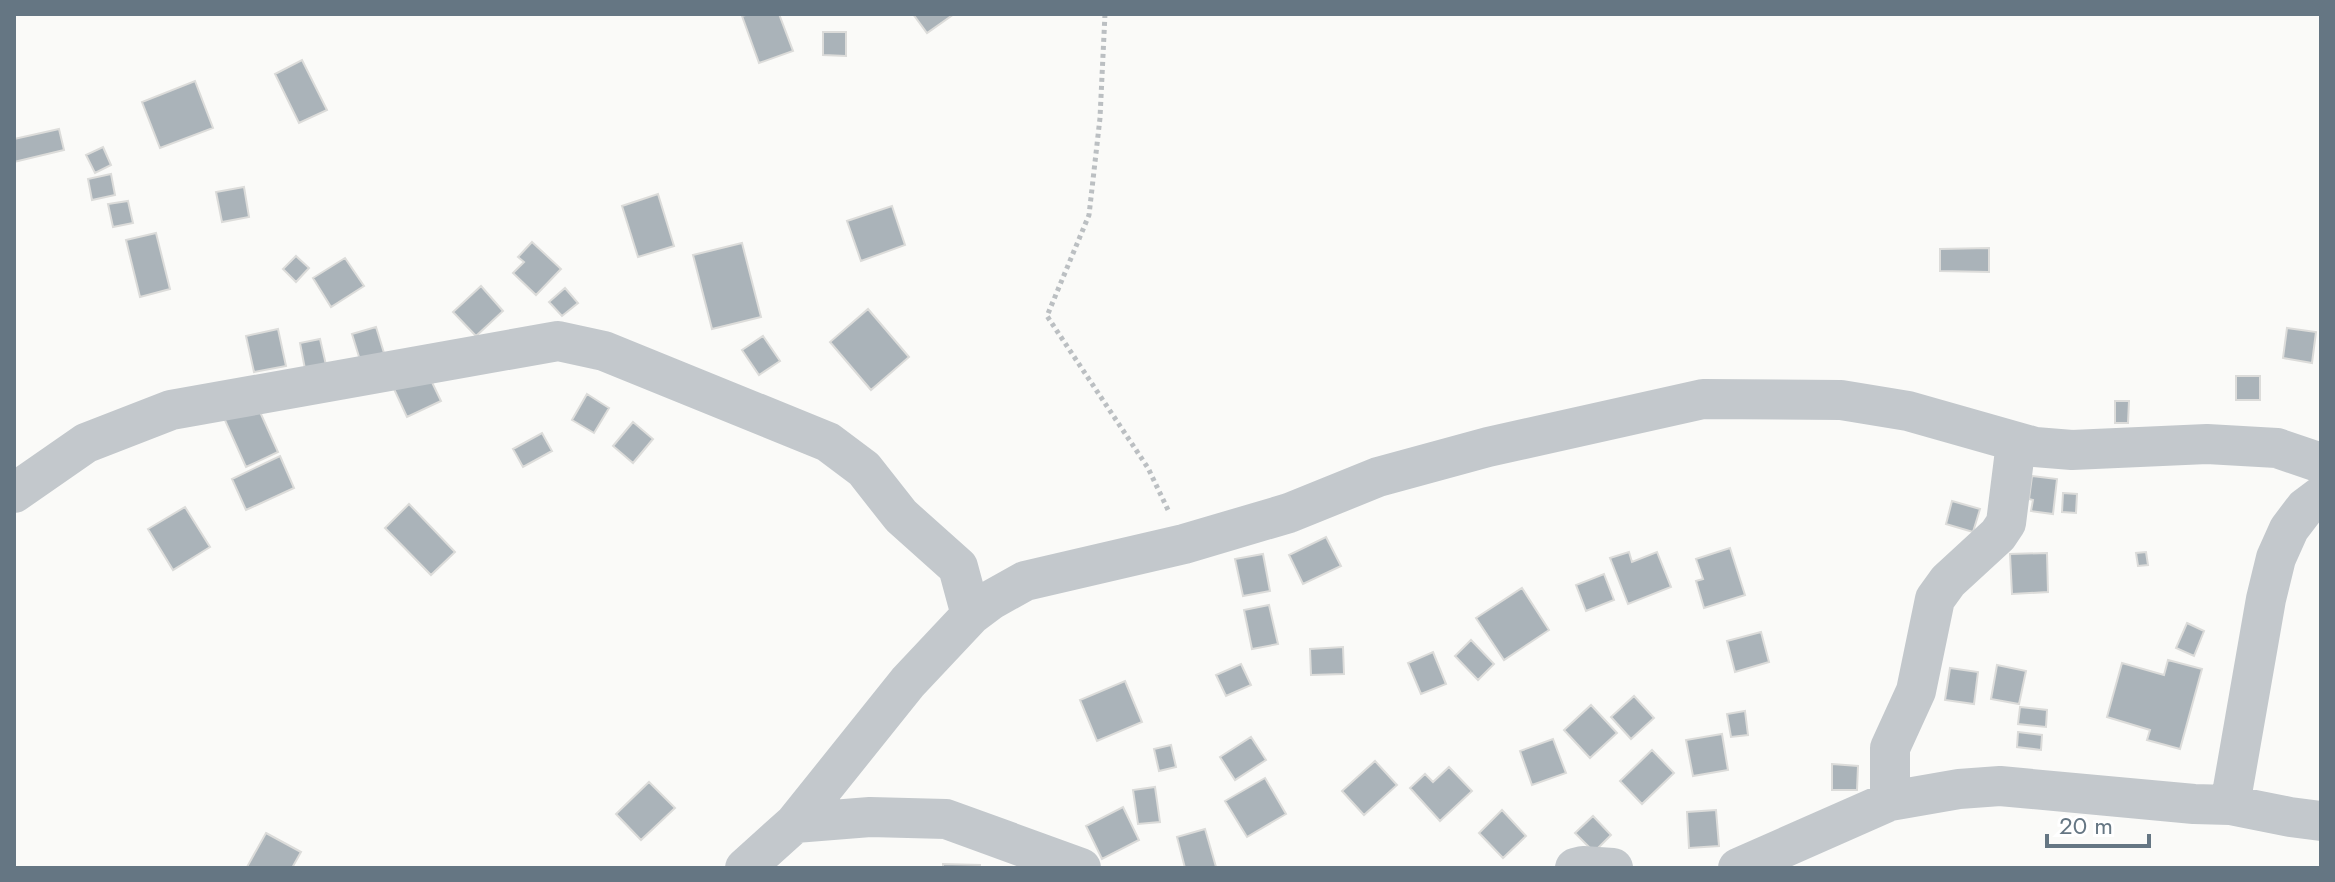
<svg xmlns="http://www.w3.org/2000/svg" width="2335" height="882" font-family="Jost,sans-serif">
  <rect width="100%" height="100%" fill="#fafaf8"/>
  <path fill="#aab3b9" stroke="#dcdcda" stroke-width="2" d="M749,14H779L793,51L759,63L742,16Z
    M913,14H954L927,33Z
    M823,32H846V56L823,55Z
    M302,60L327,110L299,123L275,74Z
    M195,81L213,128L160,148L142,102Z
    M59,129L64,150L14,162V139Z
    M103,147L111,165L95,173L86,155Z
    M111,174L115,195L92,200L88,179Z
    M244,187L249,217L222,222L216,192Z
    M658,194L674,246L638,257L622,206Z
    M128,201L133,223L113,227L108,204Z
    M892,206L905,245L861,261L847,221Z
    M156,233L170,289L140,297L126,240Z
    M532,242L561,269L536,295L513,273L524,262L518,257Z
    M742,243L761,317L712,329L693,255Z
    M1989,248V272L1940,271V249Z
    M296,256L309,268L296,282L283,269Z
    M345,258L364,286L331,307L313,278Z
    M481,286L503,311L476,336L453,312Z
    M565,288L578,303L562,316L549,302Z
    M868,309L909,357L871,390L830,342Z
    M376,327L384,353L360,360L352,334Z
    M2287,328L2316,332L2312,363L2283,358Z
    M278,329L286,366L254,372L246,336Z
    M763,336L780,361L759,375L742,350Z
    M320,339L326,365L305,369L300,343Z
    M428,374L441,401L407,417L394,389Z
    M2236,376H2260V400H2236Z
    M587,394L609,408L594,433L572,420Z
    M2115,401H2129L2128,423H2115Z
    M256,403L278,452L246,467L224,418Z
    M633,422L653,439L633,463L613,446Z
    M542,433L552,451L523,467L513,449Z
    M280,456L294,488L246,510L232,479Z
    M2032,476L2057,479L2053,514L2031,511L2033,500L2029,499Z
    M2063,493L2077,494L2076,513L2062,512Z
    M1952,501L1980,509L1973,532L1946,524Z
    M409,504L455,552L431,575L385,528Z
    M185,507L210,547L173,570L148,529Z
    M1326,537L1341,566L1303,584L1289,555Z
    M1730,548L1745,595L1704,608L1696,581L1703,579L1696,559Z
    M1629,552L1632,562L1657,552L1671,587L1628,604L1610,558Z
    M2146,552L2148,565L2138,566L2136,553Z
    M2047,553L2048,592L2012,594L2010,554Z
    M1263,554L1270,591L1243,596L1235,559Z
    M1604,574L1614,600L1586,611L1576,585Z
    M1522,588L1549,630L1504,660L1476,618Z
    M1269,605L1278,644L1252,649L1244,610Z
    M2187,623L2204,631L2194,656L2176,648Z
    M1761,632L1769,662L1735,672L1727,641Z
    M1471,640L1494,664L1478,680L1455,656Z
    M1343,647L1344,674L1311,675L1310,649Z
    M1433,652L1446,684L1421,694L1408,663Z
    M2168,660L2202,669L2180,749L2147,740L2150,730L2107,717L2122,663L2164,675Z
    M1241,664L1251,685L1226,696L1216,675Z
    M1997,665L2026,671L2019,704L1991,699Z
    M1950,668L1978,672L1974,704L1945,700Z
    M1125,681L1142,722L1097,741L1080,700Z
    M1634,696L1654,718L1631,739L1611,717Z
    M1591,705L1617,733L1590,758L1564,730Z
    M2020,707L2047,710L2046,727L2018,724Z
    M1745,711L1748,735L1731,737L1727,714Z
    M2018,732L2042,735L2041,750L2017,747Z
    M1722,734L1728,770L1693,776L1686,740Z
    M1251,737L1266,760L1235,780L1220,757Z
    M1553,739L1566,773L1532,785L1520,751Z
    M1171,745L1176,767L1159,771L1154,749Z
    M1652,750L1674,773L1642,804L1620,781Z
    M1375,761L1397,785L1364,815L1342,791Z
    M1832,764L1858,766L1857,790H1832Z
    M1449,767L1472,791L1440,821L1410,788L1425,774L1433,782Z
    M1265,778L1286,814L1247,837L1225,801Z
    M649,782L675,808L641,840L616,814Z
    M1155,787L1160,822L1138,824L1133,790Z
    M1123,807L1139,840L1102,859L1086,826Z
    M1502,810L1526,836L1503,858L1479,833Z
    M1716,810L1719,846L1689,848L1687,812Z
    M1593,816L1611,835L1594,852L1575,833Z
    M1205,829L1216,867L1185,868L1177,837Z
    M266,833L301,852L292,868L247,867Z
    M943,864L980,865V868H943Z"/>
  <g fill="none" stroke-linecap="round" stroke-linejoin="round">
    <path stroke="#bbbfc2" stroke-width="5" stroke-dasharray="4 4" stroke-linecap="butt" d="M1105,14L1100,118L1089,215L1047,316L1148,468L1169,512"/>
    <path stroke="#c3c8cc" stroke-width="40" d="M14,493L86,443L171,410L558,341L604,351L828,442L864,469L901,516L958,567L971,615
      M1890,801V748L1916,691L1935,599L1948,581L1998,535L2006,523L2016,443
      M2230,805L2266,599L2276,558L2289,529L2305,508L2321,496
      M795,823L870,817L946,819L1081,868
      M745,868L795,823L908,682L971,615L991,600L1025,581L1184,544L1289,513L1378,477L1488,447L1703,399L1841,400L1908,411L2035,447L2072,450L2207,444L2277,448L2321,463
      M1575,868L1583,866L1613,868
      M1738,868L1890,801L1959,789L2000,786L2194,804L2230,805L2290,817L2321,821"/>
  </g>
  <rect width="2335" height="882" fill="none" stroke="#657683" stroke-width="32"/>
  <path d="M2047 834v12h102v-12" fill="none" stroke="#657683" stroke-width="4"/>
  <text x="2059" y="834" font-size="24" fill="#657683" stroke="#ffffff" stroke-width="6" paint-order="stroke">20 m</text>
</svg>
